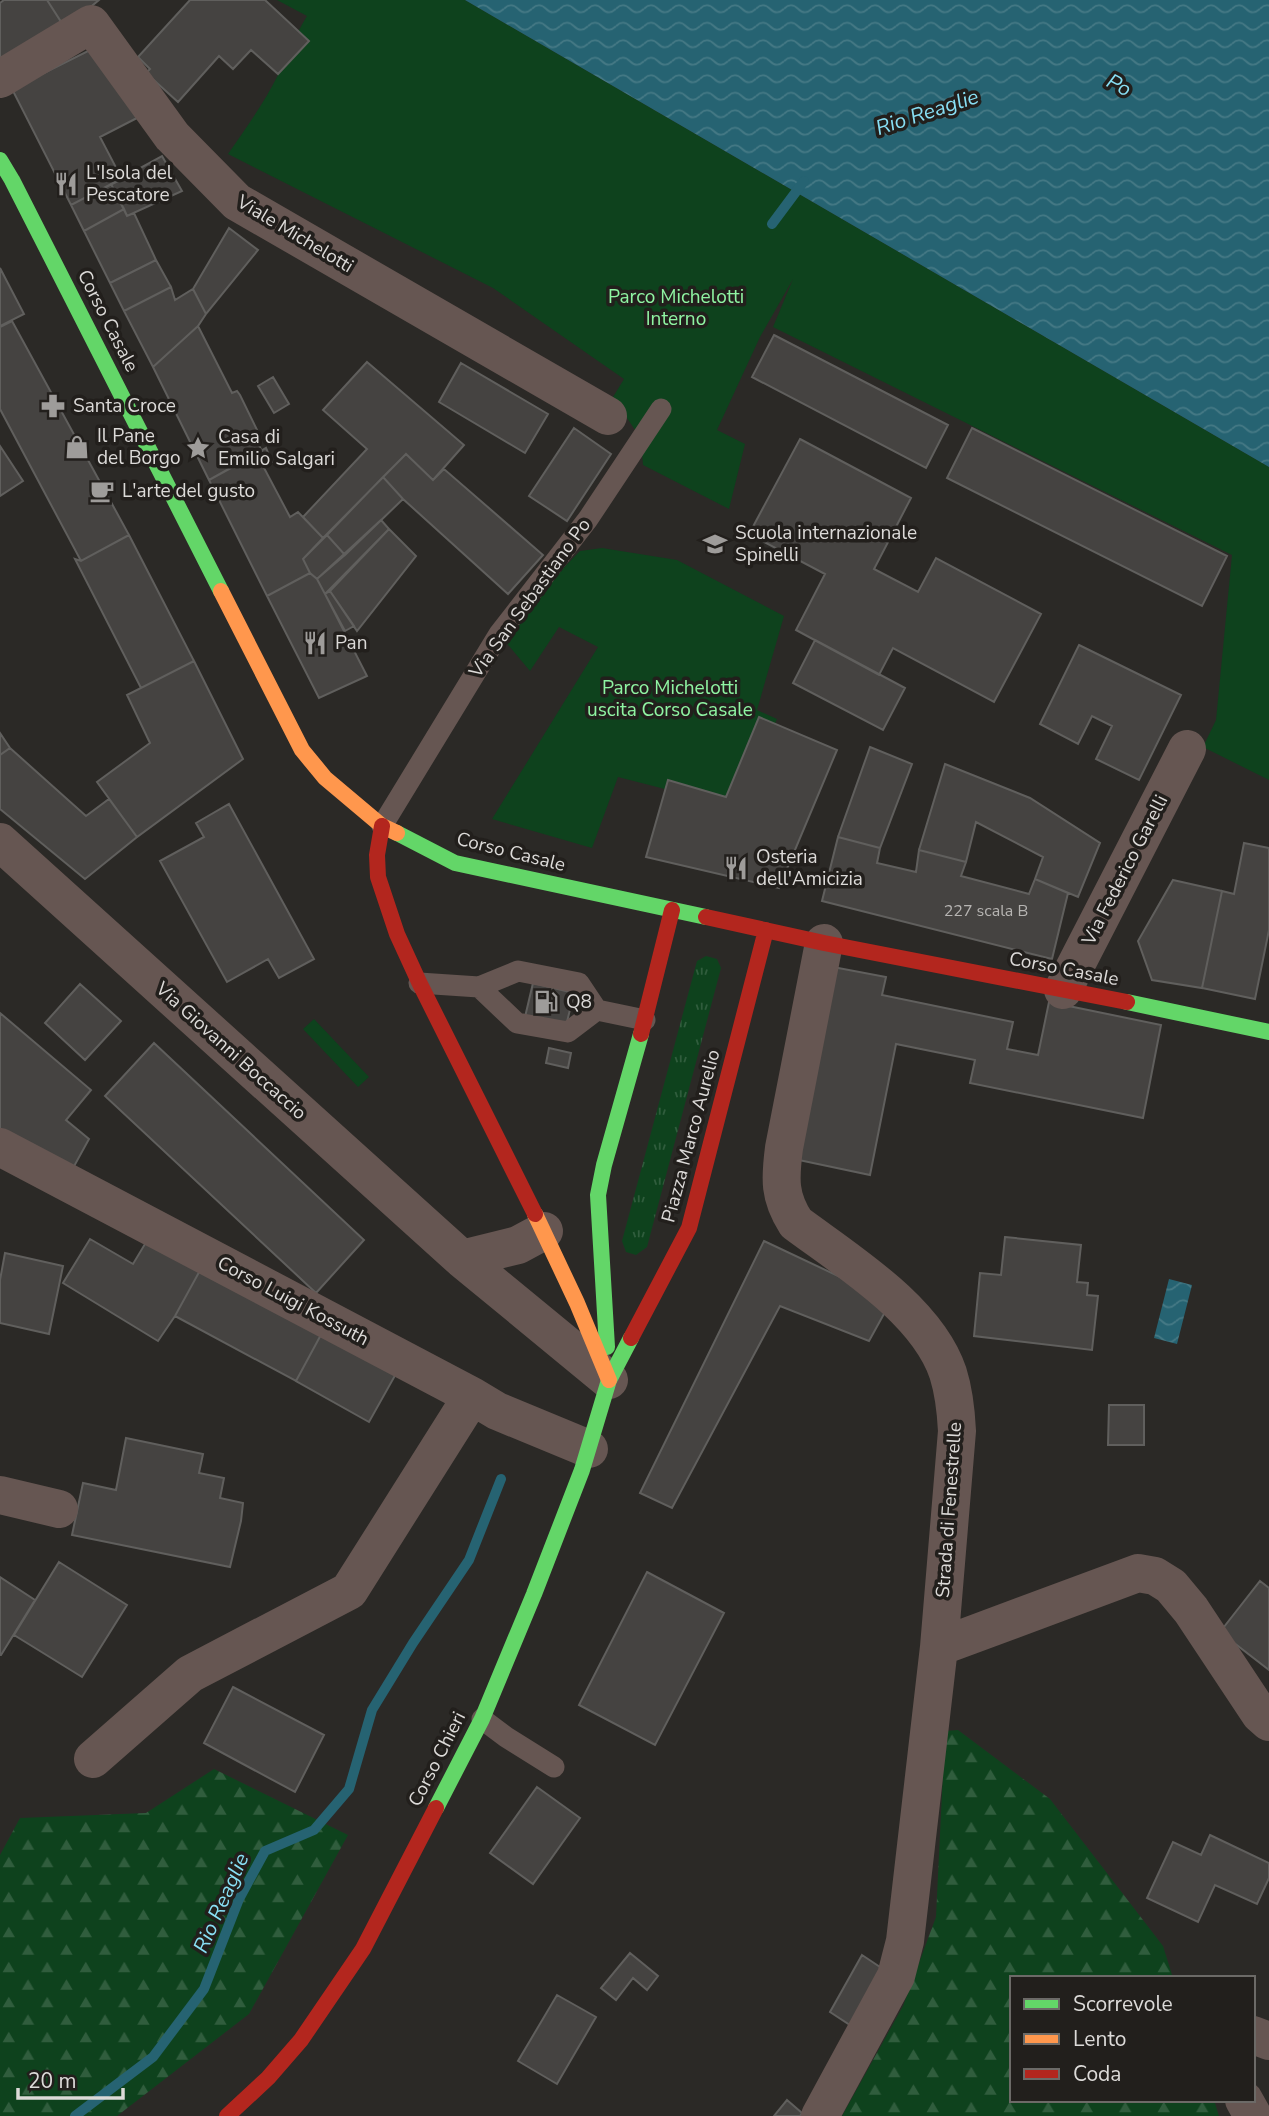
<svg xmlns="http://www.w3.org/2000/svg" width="1269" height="2116" font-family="'Nunito Sans',sans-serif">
  <defs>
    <pattern id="grass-tufts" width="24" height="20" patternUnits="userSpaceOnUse" patternTransform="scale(1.75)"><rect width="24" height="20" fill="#0e421d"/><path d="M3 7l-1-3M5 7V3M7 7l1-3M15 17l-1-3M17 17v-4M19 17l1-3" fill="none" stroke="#305d3d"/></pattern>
    <pattern id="forest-firs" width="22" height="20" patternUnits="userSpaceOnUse" patternTransform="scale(1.75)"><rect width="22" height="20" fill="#0e421d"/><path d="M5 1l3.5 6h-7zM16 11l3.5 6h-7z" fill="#305d3d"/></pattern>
    <pattern id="water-waves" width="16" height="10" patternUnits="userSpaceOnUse" patternTransform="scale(1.75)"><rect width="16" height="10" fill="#266372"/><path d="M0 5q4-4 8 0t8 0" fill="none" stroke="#457985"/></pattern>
  </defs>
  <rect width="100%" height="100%" fill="#2b2926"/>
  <path fill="url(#grass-tufts)" d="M706,956L717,959L721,968L647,1247L636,1255L626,1252L622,1241L697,961Z"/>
  <path fill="url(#forest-firs)" d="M958,1730L1050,1799L1163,1946L1173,1978H1012V2100H1214L1219,2116H842L903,2006L936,1917L945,1731Z
    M214,1769L348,1835L249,2014L117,2116H0V1855L20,1818L146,1813Z"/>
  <path fill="#0e421d" d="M277,0H465L1269,467V780L1203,747L1216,720L1232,555L773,327L793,279L760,337L717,430L745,444L729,509L643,465L641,439L613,397L624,379L493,288L228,154C246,128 264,103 278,75C288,55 295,35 307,16Z
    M602,548L677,560L784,616L757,710L777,719L739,808L618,777L592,848L492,819L598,647L559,627L530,671L499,634L580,551Z
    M314,1019L369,1077L358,1087L303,1029Z"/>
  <path fill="url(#water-waves)" d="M465,0H1269V467Z
    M1169,1279L1192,1285L1177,1344L1154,1338Z"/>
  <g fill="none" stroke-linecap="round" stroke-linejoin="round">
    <path stroke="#266372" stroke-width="10" d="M772,224L804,181
      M75,2116L153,2057L204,1989L239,1899L265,1851L314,1830L349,1789L372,1710L413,1643L469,1560L501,1479"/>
  </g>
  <path fill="#454341" stroke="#605f5d" stroke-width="2" d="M4,0H47L65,28L0,66V3Z
    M47,0H99L65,28Z
    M190,0H265L309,41L278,74L251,50L233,69L219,56L178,102L146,73L150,69L138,57Z
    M94,48L137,118L100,137L122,179L71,205L12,89Z
    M162,156L182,191L127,216L111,184Z
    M111,184L124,209L84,231L71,205Z
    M124,209L127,216L134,213L156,260L110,283L84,231Z
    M229,228L258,250L206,314L193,289Z
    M156,260L171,287L124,311L110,283Z
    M0,268L24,314L0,326Z
    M171,287L175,300L193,289L206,314L198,326L153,367L124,311Z
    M12,321L129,535L81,561L0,409V327Z
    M198,326L232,393L237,391L240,395L261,438L257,442L262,451L209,480L153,367Z
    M774,335L948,425L926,468L752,377Z
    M367,362L464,445L433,480L406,454L323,538L303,517L367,449L323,410Z
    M461,363L548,414L525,453L439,402Z
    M273,377L289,404L274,413L258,386Z
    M574,428L611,454L567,521L529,496Z
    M972,428L1227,556L1202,606L947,478Z
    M800,439L911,498L874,569L918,592L936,558L1041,614L994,702L893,648L879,675L796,630L825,574L749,534Z
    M0,446L23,481L0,496Z
    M266,448L272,462L263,466L290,517L298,512L323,538L303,559L310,573L267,596L209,480Z
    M406,454L433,480L444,469L543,555L508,594L403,499L383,477Z
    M383,477L403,499L345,555L327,535Z
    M381,520L389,529L325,594L317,579Z
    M389,529L416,556L357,631L330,591Z
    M129,535L194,661L141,688L75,559L81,561Z
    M327,535L345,555L317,579L310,573L303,559Z
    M310,573L317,579L325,594L367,676L319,698L267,596Z
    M330,591L354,626L345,631L325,594Z
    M815,640L905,688L883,730L793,683Z
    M1079,645L1181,695L1139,780L1096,759L1112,726L1092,716L1078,744L1040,724Z
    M194,661L243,759L137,837L97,782L150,743L127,695Z
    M759,717L837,750L779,888L646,857L668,780L726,797Z
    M0,733L10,748L0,755Z
    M870,747L912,764L880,848L838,837Z
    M10,748L86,816L109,799L137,837L85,879L0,809V755Z
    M945,764L1030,798L1100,843L1078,897L1035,879L1043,857L976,822L966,862L919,850Z
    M229,804L314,959L279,978L268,959L227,982L160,861L204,837L196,823Z
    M838,837L880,848L877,863L916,872L919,850L966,862L961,876L1029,894L1035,879L1068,893L1052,959L822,901Z
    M1244,843L1269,848V930L1255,999L1202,988L1222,891L1234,894Z
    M1173,880L1222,891L1202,988L1152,980L1138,941Z
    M833,967L886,977L882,995L1013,1022L1007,1049L1038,1055L1049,1002L1161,1025L1143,1118L970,1083L975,1060L896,1044L870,1175L794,1159Z
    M533,983L574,993L566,1026L525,1017Z
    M80,984L121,1021L85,1060L45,1023Z
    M0,1013L91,1090L66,1120L89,1139L72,1170L0,1130Z
    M154,1043L364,1240L316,1293L105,1096Z
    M549,1048L571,1053L568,1068L546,1063Z
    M151,1234L203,1265L175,1316L158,1341L63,1283L90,1239L133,1264Z
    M1005,1237L1081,1245L1077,1282L1088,1283L1087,1295L1098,1296L1092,1350L974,1336L980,1273L1001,1275Z
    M764,1241L872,1292L885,1312L869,1341L780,1306L672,1508L640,1493Z
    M5,1253L63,1266L49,1334L0,1323V1280Z
    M203,1265L323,1331L296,1381L175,1316Z
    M323,1331L397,1372L369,1422L296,1381Z
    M1109,1405H1144V1445H1108Z
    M126,1438L203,1454L199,1473L224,1478L220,1498L243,1503L241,1521L230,1567L72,1535L83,1483L116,1490Z
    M59,1562L127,1605L82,1677L14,1635Z
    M647,1572L724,1613L655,1745L579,1705Z
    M0,1577L35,1600L1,1655H0Z
    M1260,1581L1269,1588V1670L1220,1632Z
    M233,1687L324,1735L295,1792L204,1743Z
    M537,1787L580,1818L533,1884L490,1853Z
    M1210,1835L1269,1863V1878L1257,1904L1215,1885L1198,1922L1147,1898L1173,1842L1201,1855Z
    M630,1953L658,1976L647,1990L633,1978L616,2000L601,1988Z
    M862,1955L883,1969L850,2025L830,2012Z
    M557,1995L596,2017L557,2084L518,2061Z
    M787,2100L802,2113L800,2116H774Z"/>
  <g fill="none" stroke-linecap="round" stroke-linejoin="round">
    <path stroke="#665652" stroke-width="21" d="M382,826L499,634L588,519L661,409
      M419,983L479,987L517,1023L568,1032L597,1010
      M479,987L518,971L579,983L597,1010L645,1020
      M482,1719L506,1737L554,1767"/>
    <path stroke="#665652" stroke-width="38" d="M0,79L91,24L172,136L237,202L608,416
      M0,842L462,1259L609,1380
      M1063,990L1187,749
      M0,1147L472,1396L497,1411L589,1449
      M462,1259L518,1245L544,1231
      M0,1495L59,1509
      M939,1647L1138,1573L1155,1576L1171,1586L1191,1610L1260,1714L1269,1722
      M93,1759L190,1674L349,1591L472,1396
      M1253,2035L1269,2041
      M1244,2100L1253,2116
      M820,2116L896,1976L905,1941L939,1647L957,1431C956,1411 954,1392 948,1373C927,1310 847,1261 796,1223C779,1197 780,1179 784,1148L824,943"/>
    <path stroke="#63d668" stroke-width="16" d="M0,160L12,180L221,591
      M397,833L455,863L706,917
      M1127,1002L1269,1032
      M607,1347L598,1195L604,1165L641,1034
      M436,1808L482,1719L534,1594L582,1470L609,1380L631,1338"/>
    <path stroke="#ff974d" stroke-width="16" d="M221,591L302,750L325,778L382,826L397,833
      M535,1214L577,1303L609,1380"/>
    <path stroke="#b3261e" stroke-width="16" d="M382,826L377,855L378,877L397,934L419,982L535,1214
      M706,917L824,943L1127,1002
      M641,1034L672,910
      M631,1338L689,1228L766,930
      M227,2116L268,2078L301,2040L363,1949L436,1808"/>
  </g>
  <defs>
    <g id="restaurant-bare" transform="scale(1.89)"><path d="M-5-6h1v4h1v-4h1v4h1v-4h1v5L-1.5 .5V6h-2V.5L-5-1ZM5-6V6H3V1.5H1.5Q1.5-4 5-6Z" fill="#9e9c9a" stroke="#221f1c" stroke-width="2.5" paint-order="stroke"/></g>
    <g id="pharmacy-bare" transform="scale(1.89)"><path d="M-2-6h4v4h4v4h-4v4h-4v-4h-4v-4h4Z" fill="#9e9c9a" stroke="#221f1c" stroke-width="2.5" paint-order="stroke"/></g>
    <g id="shop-bare" transform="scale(1.89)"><path d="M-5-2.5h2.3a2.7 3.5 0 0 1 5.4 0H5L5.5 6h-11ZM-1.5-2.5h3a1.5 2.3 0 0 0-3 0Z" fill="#9e9c9a" stroke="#221f1c" stroke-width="2.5" paint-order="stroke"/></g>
    <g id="sight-bare" transform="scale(1.89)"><path d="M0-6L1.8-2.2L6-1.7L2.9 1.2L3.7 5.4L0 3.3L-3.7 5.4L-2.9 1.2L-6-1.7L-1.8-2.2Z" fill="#9e9c9a" stroke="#221f1c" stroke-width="2.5" paint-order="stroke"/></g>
    <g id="cafe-bare" transform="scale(1.89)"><path d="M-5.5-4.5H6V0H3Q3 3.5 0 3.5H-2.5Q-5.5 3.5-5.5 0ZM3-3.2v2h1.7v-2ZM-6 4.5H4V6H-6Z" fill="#9e9c9a" stroke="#221f1c" stroke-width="2.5" paint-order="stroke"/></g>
    <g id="school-bare" transform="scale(1.89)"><path d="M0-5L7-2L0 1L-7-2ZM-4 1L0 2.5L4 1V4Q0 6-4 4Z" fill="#9e9c9a" stroke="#221f1c" stroke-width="2.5" paint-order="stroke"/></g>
    <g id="fuel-bare" transform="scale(1.89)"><path d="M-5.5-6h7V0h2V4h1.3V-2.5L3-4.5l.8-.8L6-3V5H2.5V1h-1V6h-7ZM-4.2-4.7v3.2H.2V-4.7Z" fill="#9e9c9a" stroke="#221f1c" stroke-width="2.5" paint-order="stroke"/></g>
  </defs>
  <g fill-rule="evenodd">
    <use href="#restaurant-bare" x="66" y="184"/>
    <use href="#pharmacy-bare" x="53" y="406"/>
    <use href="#shop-bare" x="77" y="447"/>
    <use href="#sight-bare" x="198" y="448"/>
    <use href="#cafe-bare" x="102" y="491"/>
    <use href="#school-bare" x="715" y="544"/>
    <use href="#restaurant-bare" x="315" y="643"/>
    <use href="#restaurant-bare" x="736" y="868"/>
    <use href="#fuel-bare" x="546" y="1002"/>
  </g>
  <g text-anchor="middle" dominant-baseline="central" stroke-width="7" stroke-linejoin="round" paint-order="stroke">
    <g font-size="16" fill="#b6b4b2">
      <text x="986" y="911">227 scala B</text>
    </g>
    <g font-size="19" fill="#dcdad8" stroke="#221f1c" text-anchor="start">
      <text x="86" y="173">L'Isola del<tspan x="86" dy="22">Pescatore</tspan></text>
      <text x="73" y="406">Santa Croce</text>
      <text x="97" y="436">Il Pane<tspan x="97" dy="22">del Borgo</tspan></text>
      <text x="218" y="437">Casa di<tspan x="218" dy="22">Emilio Salgari</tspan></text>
      <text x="122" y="491">L'arte del gusto</text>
      <text x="735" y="533">Scuola internazionale<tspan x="735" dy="22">Spinelli</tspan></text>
      <text x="335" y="643">Pan</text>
      <text x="756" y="857">Osteria<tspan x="756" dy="22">dell'Amicizia</tspan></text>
      <text x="566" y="1002">Q8</text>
    </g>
    <g font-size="19" fill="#dcdad8" stroke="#221f1c">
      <text transform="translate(295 234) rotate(31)">Viale Michelotti</text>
      <text transform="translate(108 321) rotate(63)">Corso Casale</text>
      <text transform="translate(530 598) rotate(-54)">Via San Sebastiano Po</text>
      <text transform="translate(511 852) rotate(14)">Corso Casale</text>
      <text transform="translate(1125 870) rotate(-63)">Via Federico Garelli</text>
      <text transform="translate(1064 969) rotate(11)">Corso Casale</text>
      <text transform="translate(231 1051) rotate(42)">Via Giovanni Boccaccio</text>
      <text transform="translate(691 1136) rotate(-75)">Piazza Marco Aurelio</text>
      <text transform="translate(293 1301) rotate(28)">Corso Luigi Kossuth</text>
      <text transform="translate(949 1510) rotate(-86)">Strada di Fenestrelle</text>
      <text transform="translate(437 1759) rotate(-63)">Corso Chieri</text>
    </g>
    <g font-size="19" fill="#8ff4a2" stroke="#221f1c">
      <text x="676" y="297">Parco Michelotti<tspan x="676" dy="22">Interno</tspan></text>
      <text x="670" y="688">Parco Michelotti<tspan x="670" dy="22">uscita Corso Casale</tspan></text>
    </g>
    <g font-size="21" font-style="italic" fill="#88dff4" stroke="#221f1c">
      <text transform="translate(1119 85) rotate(28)">Po</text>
      <text transform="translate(927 112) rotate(-18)">Rio Reaglie</text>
      <text transform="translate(221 1903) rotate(-66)">Rio Reaglie</text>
    </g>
  </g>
  <rect x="1010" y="1976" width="245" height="126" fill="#221f1c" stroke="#6c6a67" stroke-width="2"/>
  <rect x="1024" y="1999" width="35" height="10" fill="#63d668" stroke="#6c6a67" stroke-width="2"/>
  <text x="1073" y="2011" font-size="21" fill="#dcdad8">Scorrevole</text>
  <rect x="1024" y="2034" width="35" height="10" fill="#ff974d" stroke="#6c6a67" stroke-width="2"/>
  <text x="1073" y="2046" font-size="21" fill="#dcdad8">Lento</text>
  <rect x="1024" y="2069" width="35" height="10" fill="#b3261e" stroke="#6c6a67" stroke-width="2"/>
  <text x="1073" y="2081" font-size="21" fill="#dcdad8">Coda</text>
  <path d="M18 2088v10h105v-10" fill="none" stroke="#dcdad8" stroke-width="3.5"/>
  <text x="28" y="2088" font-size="21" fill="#dcdad8" stroke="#221f1c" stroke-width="5" paint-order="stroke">20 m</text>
</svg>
